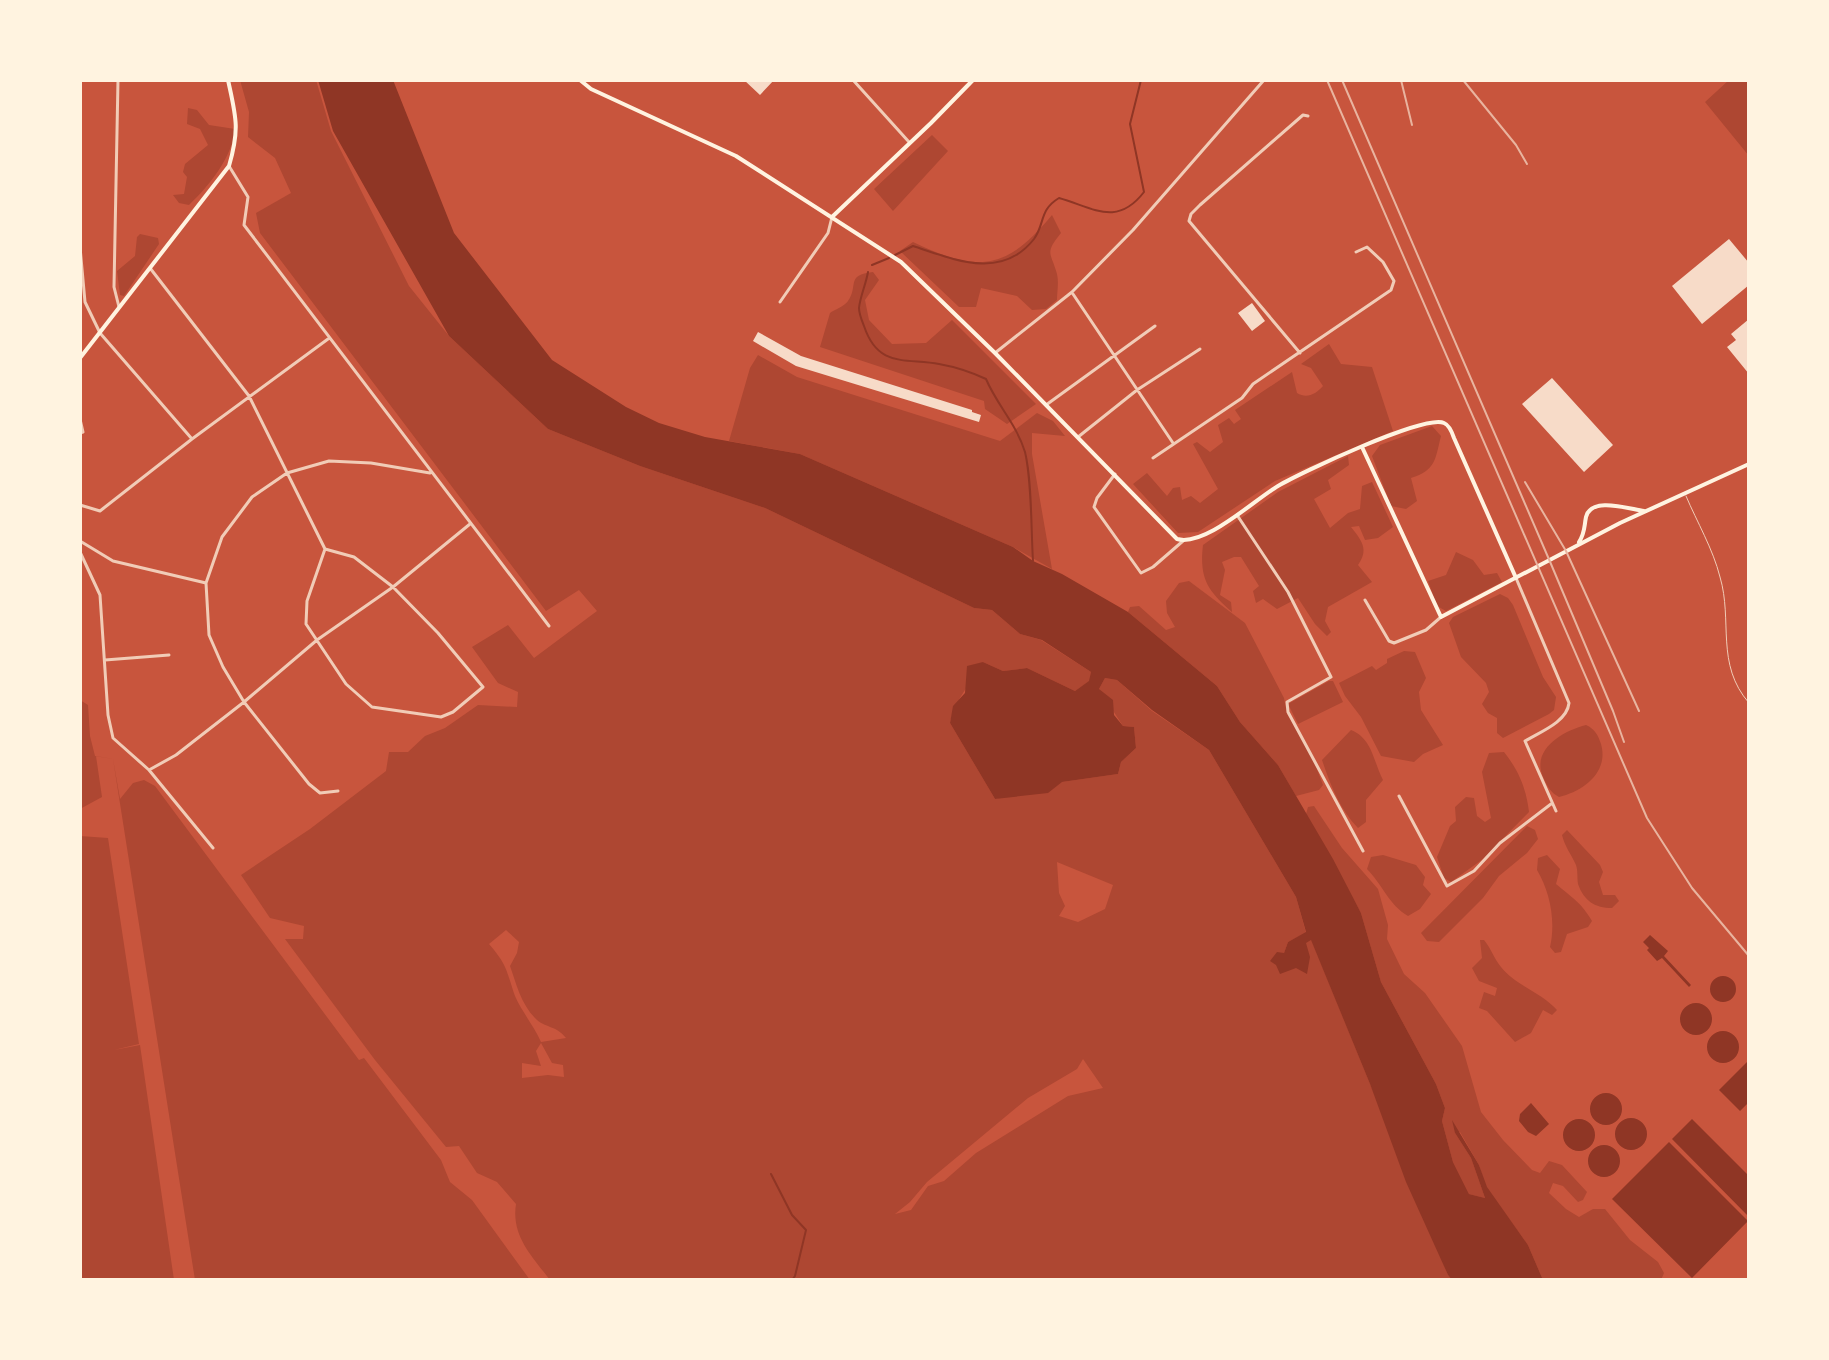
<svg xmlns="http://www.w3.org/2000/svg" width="1829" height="1360" font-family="'Open Sans',sans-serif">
  <rect width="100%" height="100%" fill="#c8553d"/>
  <path fill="#ae4732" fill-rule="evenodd" d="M240,80H316L331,131L409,286L449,336L548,429L640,466L765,508L974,608L992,610L1020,634L1041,640L1091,672L1090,681L1075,691L1027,668L1003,671L983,662C972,682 954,701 950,723L995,799L1062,782L1118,774L1121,762L1136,748L1134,727L1123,726L1099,689L1105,678L1117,680L1152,711L1209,750L1296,897L1306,933L1288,942L1284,953L1270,961L1311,939L1448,1275L1452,1280H550C532,1256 511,1236 516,1204L497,1182L477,1173L459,1146L446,1147L375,1060L285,939H303L304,926L270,918L241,875L310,829L386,771L389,752H408L425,736L445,728L478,705L517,707L518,692L498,683L472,647L508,625L534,658L597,611L579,590L546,611L260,233L256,213L291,193L275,158L248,137L249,112ZM1057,862L1113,885L1105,909L1078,922L1059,916L1065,906L1059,893ZM506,930L519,942L517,953L510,966C516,983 521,1004 535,1018C544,1028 556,1025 566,1038L541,1042C534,1026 522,1012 515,996C506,970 508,966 489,944ZM541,1043L552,1063L563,1065L564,1077L548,1075L522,1078V1063L541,1066L536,1051ZM1083,1059L1103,1088L1068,1096L976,1153L944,1181L928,1186L911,1210L895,1214L910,1202L927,1182L1028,1098L1077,1069Z
    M1729,80H1749V156L1705,102Z
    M188,108L197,110L209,125L235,129C232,158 209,186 189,205L179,203L173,195L184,194L187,177L183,172L185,164L208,145L200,129L187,124Z
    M932,135L948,151L893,211L874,189Z
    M1052,215L1061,233C1044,254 1051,252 1057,274C1059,282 1057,292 1057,300L1046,309L1032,310L1017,296L981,288L976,307H959L900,251L913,242C978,273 1006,271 1052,215Z
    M140,234L158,238L159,244L124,296L120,295L117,271L135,256L137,237Z
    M873,272L879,280L865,300L869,320L892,344L926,343L952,320L1036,404L1007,424L985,409L984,401L820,347L830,313C834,310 845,306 848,301C859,286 845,275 873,272Z
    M1329,344L1341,364L1372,367L1393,431L1275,481L1198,532L1178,533L1133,484L1147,473L1167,496L1173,488L1180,487L1182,500L1191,496L1200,503L1218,489L1193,444L1197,442L1210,452L1223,442L1218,425L1229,418L1234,424L1241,419L1235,410L1292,372L1297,393C1307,399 1316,394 1323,386L1311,368L1301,364Z
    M758,355L797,377L1000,441L1037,413L1053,421L1065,436L1032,433V454L1052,569L1013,547L800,454L729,441L750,368Z
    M1432,426L1441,436C1435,460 1436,470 1411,478L1417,501L1406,509L1391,506L1372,456L1380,445Z
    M1348,456L1349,465L1328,480L1331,489L1314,499L1330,528L1348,513L1360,509L1362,486L1372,482L1393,527L1378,538L1365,540L1359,526L1351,527C1362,541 1369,549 1358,565L1372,582L1328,607L1325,621L1331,632L1327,636L1315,624L1298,598L1277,609L1263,599L1256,603L1253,591L1259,586L1241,557H1234L1222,562L1225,570L1220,595L1231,602L1232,612C1208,591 1199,579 1203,545L1278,492Z
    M1456,552L1473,560L1484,575L1497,573L1502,582L1446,611L1437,606L1428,581L1446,575Z
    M1189,581L1245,623L1284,698L1287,714L1312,756L1323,785L1319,790L1296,796L1278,765L1240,722L1217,686L1128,612L1130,607L1139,606L1166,630L1175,627L1167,613L1166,601L1179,583Z
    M1500,594L1508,598L1513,605L1543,677L1556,697L1554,710L1549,714L1503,738L1497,733V718L1488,713L1482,704L1489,692L1486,683L1461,657L1449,623L1453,617Z
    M1404,651L1415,652L1426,678L1419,692L1421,710L1443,745L1423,754L1414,762L1381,756L1361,717L1345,696L1339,683L1372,666L1376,670L1387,663V659Z
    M1329,681H1333L1343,702L1298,724L1288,704Z
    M80,700L88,705L90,736L95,756L113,759L120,799L133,783L144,780L155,786L359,1060L364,1058L441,1160L450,1182L472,1200L530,1280H195L113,759L96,756L102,797L80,809Z
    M1586,725C1595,729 1598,735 1601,744C1609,772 1584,791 1559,797C1551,793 1547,786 1543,777C1531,749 1563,731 1586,725Z
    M1351,730C1373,739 1373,761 1383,780L1366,800V822L1358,828C1340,810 1330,784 1322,760Z
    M1504,752C1519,771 1526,788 1529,812L1483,859L1451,882L1444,878L1437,857L1450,826L1456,821L1455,807L1466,797L1474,798L1477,816L1485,822L1491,818L1482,772L1489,753Z
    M1314,806L1342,848L1378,889L1388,925L1387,939L1404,974L1425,993L1462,1046L1481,1112L1503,1140L1532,1170L1540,1173L1549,1161L1562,1165L1587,1192L1583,1200L1578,1202L1563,1186L1553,1183L1549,1193L1566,1209L1579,1217L1593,1209H1605L1630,1240L1658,1262L1664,1273L1661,1280H1543L1528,1245L1486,1187L1479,1165L1460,1132L1455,1133L1471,1158L1485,1198L1469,1194L1453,1162L1442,1121L1445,1108L1436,1084L1381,982L1361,913L1306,814L1308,807Z
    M1527,826L1535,830L1538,839L1527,853L1499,876L1483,898L1439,942L1427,941L1421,933Z
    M1567,830L1600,865L1603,872L1599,882L1603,895H1615L1619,901L1612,908C1595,908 1584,901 1578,884C1577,877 1578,871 1576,865C1571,854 1565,847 1562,835Z
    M80,836L108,838L139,1044L114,1050L140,1045L174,1280H80Z
    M1383,855L1416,865L1425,877L1423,885L1431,894L1420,909L1408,916C1389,905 1382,884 1367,869L1371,857Z
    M1547,855L1560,869L1556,884C1571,897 1581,902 1592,921L1588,927L1567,934L1561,952L1555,953L1550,947C1556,921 1550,892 1537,870L1538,858Z
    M1480,940H1484C1491,948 1494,959 1501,967C1515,985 1542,993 1557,1010L1552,1015L1543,1010L1531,1033L1515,1042L1487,1011L1479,1008L1484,992L1495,996L1497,988L1479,981L1472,968L1482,958Z"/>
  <path fill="#8f3625" d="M318,80H393L454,233L552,360L626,407L659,423L705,437L800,454L1013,547L1033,561L1062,574L1128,612L1217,686L1240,722L1278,765L1333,859L1361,913L1381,982L1436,1084L1445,1108L1442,1121L1453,1162L1469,1194L1485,1198L1471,1158L1455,1133L1452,1120L1479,1165L1487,1187L1528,1245L1543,1280H1452L1448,1275L1406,1182L1370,1084L1311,940L1306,943L1310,957L1307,974L1296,968L1280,974L1276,965L1270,961L1277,952L1284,953L1288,942L1306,932L1296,897L1209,750L1152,710L1117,680L1105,678L1099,689L1113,700L1114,715L1123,726L1134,727L1136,748L1121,762L1118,774L1062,782L1048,793L995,799L950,723L953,706L965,693L967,666L983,662L1003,671L1027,668L1075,691L1089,681L1091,672L1042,640L1020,634L992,610L974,608L765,508L640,466L548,429L449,336L333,131Z
    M1650,935L1668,951L1664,956L1691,985L1689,987L1662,958L1657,961L1647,950L1649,948L1643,942Z
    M1710 989a13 13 0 1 1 26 0a13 13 0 1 1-26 0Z
    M1680 1019a16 16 0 1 1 32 0a16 16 0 1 1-32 0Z
    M1707 1047a16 16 0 1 1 32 0a16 16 0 1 1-32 0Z
    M1749,1060V1102L1740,1111L1719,1090Z
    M1590 1109a16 16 0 1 1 32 0a16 16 0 1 1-32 0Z
    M1531,1103L1549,1124L1536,1136L1528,1132L1519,1121L1520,1114Z
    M1615 1134a16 16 0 1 1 32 0a16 16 0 1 1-32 0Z
    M1563 1135a16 16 0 1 1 32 0a16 16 0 1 1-32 0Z
    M1692,1119L1749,1176V1217L1672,1139Z
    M1669,1142L1748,1221L1692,1278L1612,1199Z
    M1588 1161a16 16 0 1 1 32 0a16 16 0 1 1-32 0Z"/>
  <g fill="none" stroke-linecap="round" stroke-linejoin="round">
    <path stroke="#8f3625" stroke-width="2" d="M895,255L913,246C953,259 1001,281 1034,239C1045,224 1039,210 1059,198C1094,208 1117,227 1144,192L1130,124L1141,80
      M872,265L889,258
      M868,272C866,284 860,297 859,308C859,314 862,321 864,326C878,368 905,358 939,364C956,367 971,372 986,379C997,405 1017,425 1025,452C1032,481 1031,530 1033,561
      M771,1174L792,1215L806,1230L795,1276L792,1280"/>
  </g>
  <path fill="#f7dbc8" d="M744,80H774L760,95Z
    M1729,239L1749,263V285L1702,324L1672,286Z
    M1252,303L1265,321L1252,331L1238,313Z
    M1749,319V374L1727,347L1736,340L1731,334Z
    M758,332L801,356L972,410V412L981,415L979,422L796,366L753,341Z
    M1552,378L1613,445L1584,472L1522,404Z"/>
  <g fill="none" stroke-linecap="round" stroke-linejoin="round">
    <path stroke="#f1ccb7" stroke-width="1" d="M1686,496C1697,522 1713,549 1720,577C1733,621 1715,664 1749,703"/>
    <path stroke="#f1ccb7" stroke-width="3" d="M118,80L114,287L119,307
      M853,80L909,142
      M229,166L248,197L244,225L549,626
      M80,247L85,302L100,333L192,439
      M150,268L249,396L325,549L307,601L306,624L346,684L372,707L441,717L453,712L483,687L438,633L393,587L354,557L325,549
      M1073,294L1173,443
      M780,302L828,233L832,217
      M995,353L1072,292L1133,230L1264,80
      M1300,353L1189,221L1191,214L1200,205L1303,115L1308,116
      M1046,405L1155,326
      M80,419L83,432L80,433
      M1078,437L1137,390L1200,349
      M1153,458L1242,398L1253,384L1391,290L1394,281L1383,262L1367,247L1356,252
      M1115,474L1097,498L1094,507L1141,573L1153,567L1183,541
      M80,505L100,511L192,439L328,339
      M1237,515L1288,592L1331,677L1287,702L1288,712L1363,851
      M80,541L113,561L206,583
      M80,552L100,595L108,715L113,738L149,770L213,848
      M1516,578L1569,703C1567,722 1540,732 1525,741L1556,811
      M1365,600L1389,641L1394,643L1426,630L1441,617
      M105,660L169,655
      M149,770L176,755L244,702L317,640L393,587L470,524
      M338,791L320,793L309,784L244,702L223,667L209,635L206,583L222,537L252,497L287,473L329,461L371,463L430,473
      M1399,796L1447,886L1474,871L1500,843L1551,804"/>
    <path stroke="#fff3e0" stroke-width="4" d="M580,80L591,89L736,156L901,262L995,353L1177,539C1205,547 1254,500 1278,486C1300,473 1425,414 1444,423C1449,425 1452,432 1454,438L1516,578
      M832,217L931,123L973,80
      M80,358L229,166C240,128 236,117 228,80
      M1362,447L1441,617L1620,523L1749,464
      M1579,542C1585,533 1584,527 1586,517C1591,496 1629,509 1644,511"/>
    <path stroke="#e9b49f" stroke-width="2" d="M1327,80L1647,818L1692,888L1749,956
      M1342,80L1551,564L1613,711L1624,742
      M1401,80L1412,125
      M1463,80L1516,145L1527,164
      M1525,482L1566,551L1639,711"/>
  </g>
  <rect width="1829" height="1360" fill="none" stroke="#fff3e0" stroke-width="164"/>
</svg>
